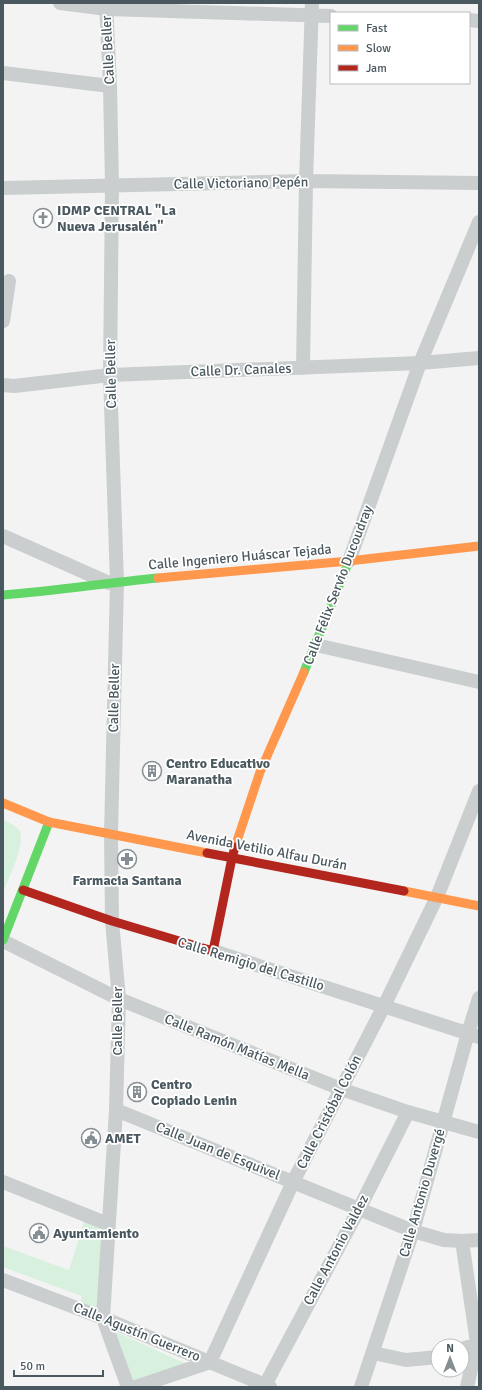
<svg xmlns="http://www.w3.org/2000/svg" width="482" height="1390" font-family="Signika,sans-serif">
  <rect width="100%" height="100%" fill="#f3f3f3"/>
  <path fill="#d8f1de" d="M3,820C8,822 16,826 19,830C27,841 8,880 3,892Z
    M86,1215L108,1224L103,1318L82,1310L81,1296L3,1267V1246L69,1270Z
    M114,1331L189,1365L130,1383Z"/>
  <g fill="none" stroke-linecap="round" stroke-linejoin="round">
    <path stroke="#cacecf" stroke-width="14" d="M60,3L107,9L331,16
      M106,3L110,86L112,185L110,375L117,582L111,834L112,921L119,999L116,1110L103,1318L128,1387
      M469,20L479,21
      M3,73L110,86
      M3,188L306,181L479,183
      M3,321L9,281
      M303,368L306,181L312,3
      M3,385L14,386L110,375L420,363L479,358
      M3,536L109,583
      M349,561L420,363L479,222
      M316,645L479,682
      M3,941L119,999L341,1089L408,1112L479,1132
      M213,951L479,1037
      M116,1110L413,1231L444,1240L462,1241L479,1240
      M3,1182L108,1224
      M462,1241L477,1343L467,1387
      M3,1280L103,1318L270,1387
      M462,1349L479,1343
      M373,1353L406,1360L438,1357
      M136,1387L210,1362L293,1182L384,1006L437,897L479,791
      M264,1387L359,1209L408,1112
      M361,1387L413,1231L468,1033L479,998"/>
    <path stroke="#63d668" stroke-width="9" d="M3,595C55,591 106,583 158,578
      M304,672L349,561
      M3,940L49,822"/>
    <path stroke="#ff974d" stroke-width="9" d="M158,578L349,561L479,546
      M3,803L49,822L207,853
      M235,847L260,772L304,672
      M404,891L479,906"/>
    <path stroke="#b3261e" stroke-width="9" d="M207,853L404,891
      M23,890L112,921L213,951L232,858L235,847"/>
  </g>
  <defs>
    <g id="church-ring" transform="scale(1)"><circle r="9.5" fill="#fff" stroke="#858e93" stroke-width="1.5"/><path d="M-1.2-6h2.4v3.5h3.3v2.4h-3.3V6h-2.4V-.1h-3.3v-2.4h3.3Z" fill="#858e93"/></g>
    <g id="building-ring" transform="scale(1)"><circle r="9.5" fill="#fff" stroke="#858e93" stroke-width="1.5"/><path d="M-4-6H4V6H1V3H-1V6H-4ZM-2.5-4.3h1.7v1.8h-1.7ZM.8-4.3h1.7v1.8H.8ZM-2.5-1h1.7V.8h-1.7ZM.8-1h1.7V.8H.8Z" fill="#858e93"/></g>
    <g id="pharmacy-ring" transform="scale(1)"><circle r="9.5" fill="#fff" stroke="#858e93" stroke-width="1.5"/><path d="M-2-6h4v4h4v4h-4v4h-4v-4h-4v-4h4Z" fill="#858e93"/></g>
    <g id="civic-ring" transform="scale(1)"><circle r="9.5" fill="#fff" stroke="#858e93" stroke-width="1.5"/><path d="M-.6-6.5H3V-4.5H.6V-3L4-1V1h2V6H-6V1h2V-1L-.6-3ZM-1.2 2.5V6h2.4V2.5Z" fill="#858e93"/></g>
  </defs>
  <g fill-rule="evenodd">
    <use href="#church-ring" x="43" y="218"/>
    <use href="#building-ring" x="152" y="771"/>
    <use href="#pharmacy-ring" x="127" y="859"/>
    <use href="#building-ring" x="137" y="1092"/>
    <use href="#civic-ring" x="91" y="1138"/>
    <use href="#civic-ring" x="39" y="1233"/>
  </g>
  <g text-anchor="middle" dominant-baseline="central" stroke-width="3.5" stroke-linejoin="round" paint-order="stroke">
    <g font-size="14" fill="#4a585f" stroke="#fff">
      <text transform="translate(108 50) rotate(-93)">Calle Beller</text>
      <text transform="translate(241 183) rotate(-1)">Calle Victoriano Pepén</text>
      <text transform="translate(241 370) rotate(-2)">Calle Dr. Canales</text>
      <text transform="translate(111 374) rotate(-91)">Calle Beller</text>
      <text transform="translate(240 557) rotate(-5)">Calle Ingeniero Huáscar Tejada</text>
      <text transform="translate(338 585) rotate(-69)">Calle Félix Servio Ducoudray</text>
      <text transform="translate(114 698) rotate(-89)">Calle Beller</text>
      <text transform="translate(267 850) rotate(11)">Avenida Vetilio Alfau Durán</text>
      <text transform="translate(251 964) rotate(17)">Calle Remigio del Castillo</text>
      <text transform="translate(117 1021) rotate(-90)">Calle Beller</text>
      <text transform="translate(237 1047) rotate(22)">Calle Ramón Matías Mella</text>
      <text transform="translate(329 1112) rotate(-63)">Calle Cristóbal Colón</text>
      <text transform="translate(218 1151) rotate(22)">Calle Juan de Esquivel</text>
      <text transform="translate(422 1193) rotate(-74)">Calle Antonio Duvergé</text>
      <text transform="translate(336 1250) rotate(-62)">Calle Antonio Valdez</text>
      <text transform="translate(137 1332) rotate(22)">Calle Agustín Guerrero</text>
    </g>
    <g font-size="14" font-weight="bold" fill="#4a585f" stroke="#fff" text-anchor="start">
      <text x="57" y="210">IDMP CENTRAL "La<tspan x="57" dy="16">Nueva Jerusalén"</tspan></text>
      <text x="166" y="763">Centro Educativo<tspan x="166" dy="16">Maranatha</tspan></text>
      <text x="127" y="880" text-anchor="middle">Farmacia Santana</text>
      <text x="151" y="1084">Centro<tspan x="151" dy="16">Copiado Lenin</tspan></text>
      <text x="105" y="1138">AMET</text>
      <text x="53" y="1233">Ayuntamiento</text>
    </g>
  </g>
  <rect width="482" height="1390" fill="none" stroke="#4a585f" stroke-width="8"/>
  <rect x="330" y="12" width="140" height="72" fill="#ffffff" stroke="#b7bcbf"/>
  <rect x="338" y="25" width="20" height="6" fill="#63d668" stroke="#b7bcbf"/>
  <text x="366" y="32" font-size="12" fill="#4a585f">Fast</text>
  <rect x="338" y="45" width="20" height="6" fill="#ff974d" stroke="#b7bcbf"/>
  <text x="366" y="52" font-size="12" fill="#4a585f">Slow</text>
  <rect x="338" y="65" width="20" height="6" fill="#b3261e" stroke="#b7bcbf"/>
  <text x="366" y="72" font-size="12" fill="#4a585f">Jam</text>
  <g transform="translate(450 1358)"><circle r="19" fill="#ffffff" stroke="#b7bcbf"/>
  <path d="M0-3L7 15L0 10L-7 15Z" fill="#858e93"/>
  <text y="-6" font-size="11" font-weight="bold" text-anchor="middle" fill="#4a585f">N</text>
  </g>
  <path d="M14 1370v6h89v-6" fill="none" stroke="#4a585f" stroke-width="2"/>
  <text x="20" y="1370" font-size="12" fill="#4a585f" stroke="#ffffff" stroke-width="3" paint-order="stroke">50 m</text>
</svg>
